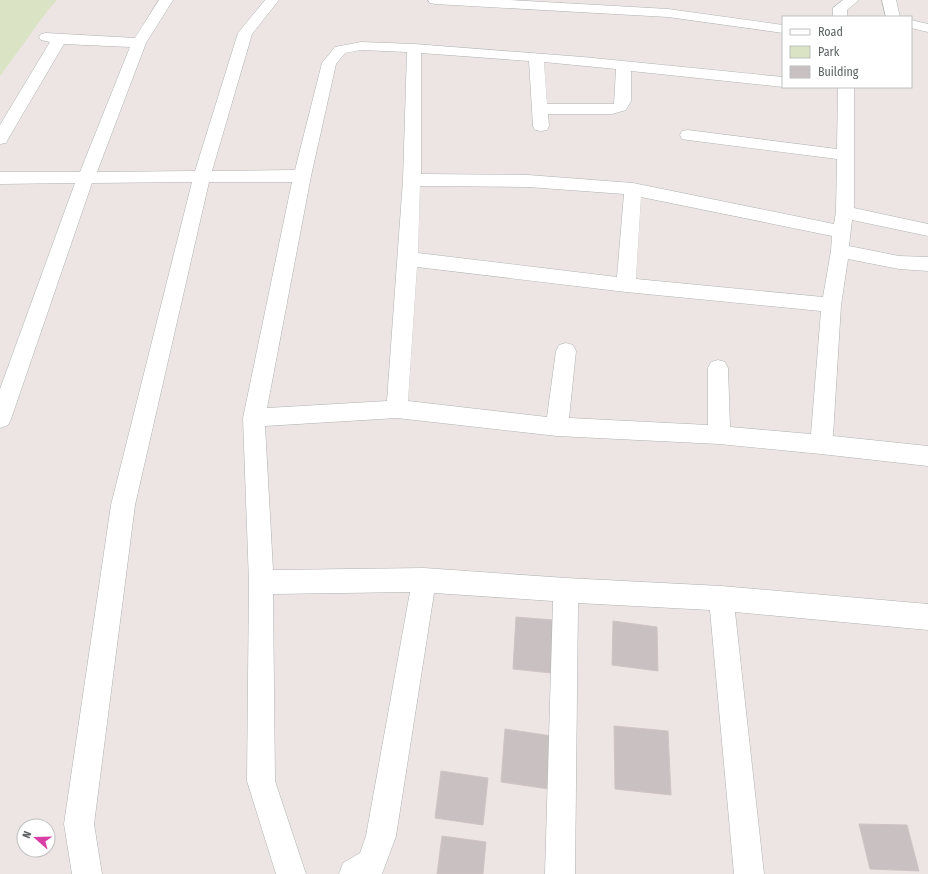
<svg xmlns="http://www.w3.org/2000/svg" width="928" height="874" font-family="'Fira Sans Condensed',sans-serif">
  <rect width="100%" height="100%" fill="#ede5e4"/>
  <path fill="#dae3c3" d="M0,0H57L48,10L0,76Z"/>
  <path fill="#c9c1c1" stroke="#d1c3c4" d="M516,617L553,620L551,673L513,669Z
    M613,621L657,627L658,671L612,665Z
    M614,726L668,731L671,795L615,789Z
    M505,729L552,736L549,789L501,782Z
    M441,771L488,778L483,825L435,818Z
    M859,824L907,825L919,871L870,869Z
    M442,836L486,842L483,874H437Z"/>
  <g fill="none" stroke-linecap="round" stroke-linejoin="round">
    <g stroke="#adb3b3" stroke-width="1">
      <path id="street" d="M159,0H173L146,43L97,172L195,171L238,33L265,0H279L252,34L212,171L295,170L322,63L335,47L340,46L361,42L414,44L583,57L783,77V87L631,71V101L626,110L612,114H548L549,126L547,130L541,131L535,130L533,126L529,61L421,53V174L528,175L633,183L834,224L836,212L837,159L688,140L682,139L680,135L682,131L688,130L837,149L838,87H854V208L928,224V236L852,220L849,246L899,256L928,257V271L899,269L848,259L841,305L833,436L928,446V466L821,454L719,444L557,436L397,418L265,426L273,570L424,568L566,578L721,586L928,604V630L735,612L764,874H734L710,610L578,603L575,874H545L553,601L434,593L396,836L382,874H339L343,863L360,853L366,836L410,592L273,594L275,781L306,874H276L247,781L249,582L243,418L292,182H209L135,505L94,824L102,874H72L64,824L111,505L192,182L92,183L11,419L8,425L0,428V389L75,183L0,184V172H80L130,47L64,44L8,139L6,143L0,144V125L50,42L41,40L39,37L41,34L46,33L135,38ZM361,50L407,52L403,180L387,401L267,408L311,176L336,64L345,53ZM544,62L616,69L614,104H547ZM420,186L528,187L624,194L617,277L418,253ZM641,197L832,236L831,251L823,297L636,279ZM417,267L626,292L821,311L811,434L730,427L728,368L725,362L718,360L711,362L708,368V425L569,418L576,351L573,345L566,343L559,345L556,351L547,417L408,401Z
        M428,0H509L668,9L783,25V33L668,17L435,4L430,3Z
        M843,0H859L847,10V17H833V8Z
        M882,0H896L900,17H886Z
        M911,20L928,24V32L911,28Z"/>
    </g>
    <use href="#street" fill="#fff" fill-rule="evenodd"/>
  </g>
  <rect x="782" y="16" width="130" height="72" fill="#ffffff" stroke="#bec1c0"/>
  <rect x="790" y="29" width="20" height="6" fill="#ffffff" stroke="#bec1c0"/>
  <text x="818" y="36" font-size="12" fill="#5c6362">Road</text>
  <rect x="790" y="46" width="20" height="12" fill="#dae3c3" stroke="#bec1c0"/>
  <text x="818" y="56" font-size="12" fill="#5c6362">Park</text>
  <rect x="790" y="66" width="20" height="12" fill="#c9c1c1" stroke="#bec1c0"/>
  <text x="818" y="76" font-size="12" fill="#5c6362">Building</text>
  <g transform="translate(36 838) rotate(290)"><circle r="19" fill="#ffffff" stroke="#bec1c0"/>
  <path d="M0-3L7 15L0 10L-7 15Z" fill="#d93ea5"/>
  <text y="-6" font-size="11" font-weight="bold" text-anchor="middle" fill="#5c6362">N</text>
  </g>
</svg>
